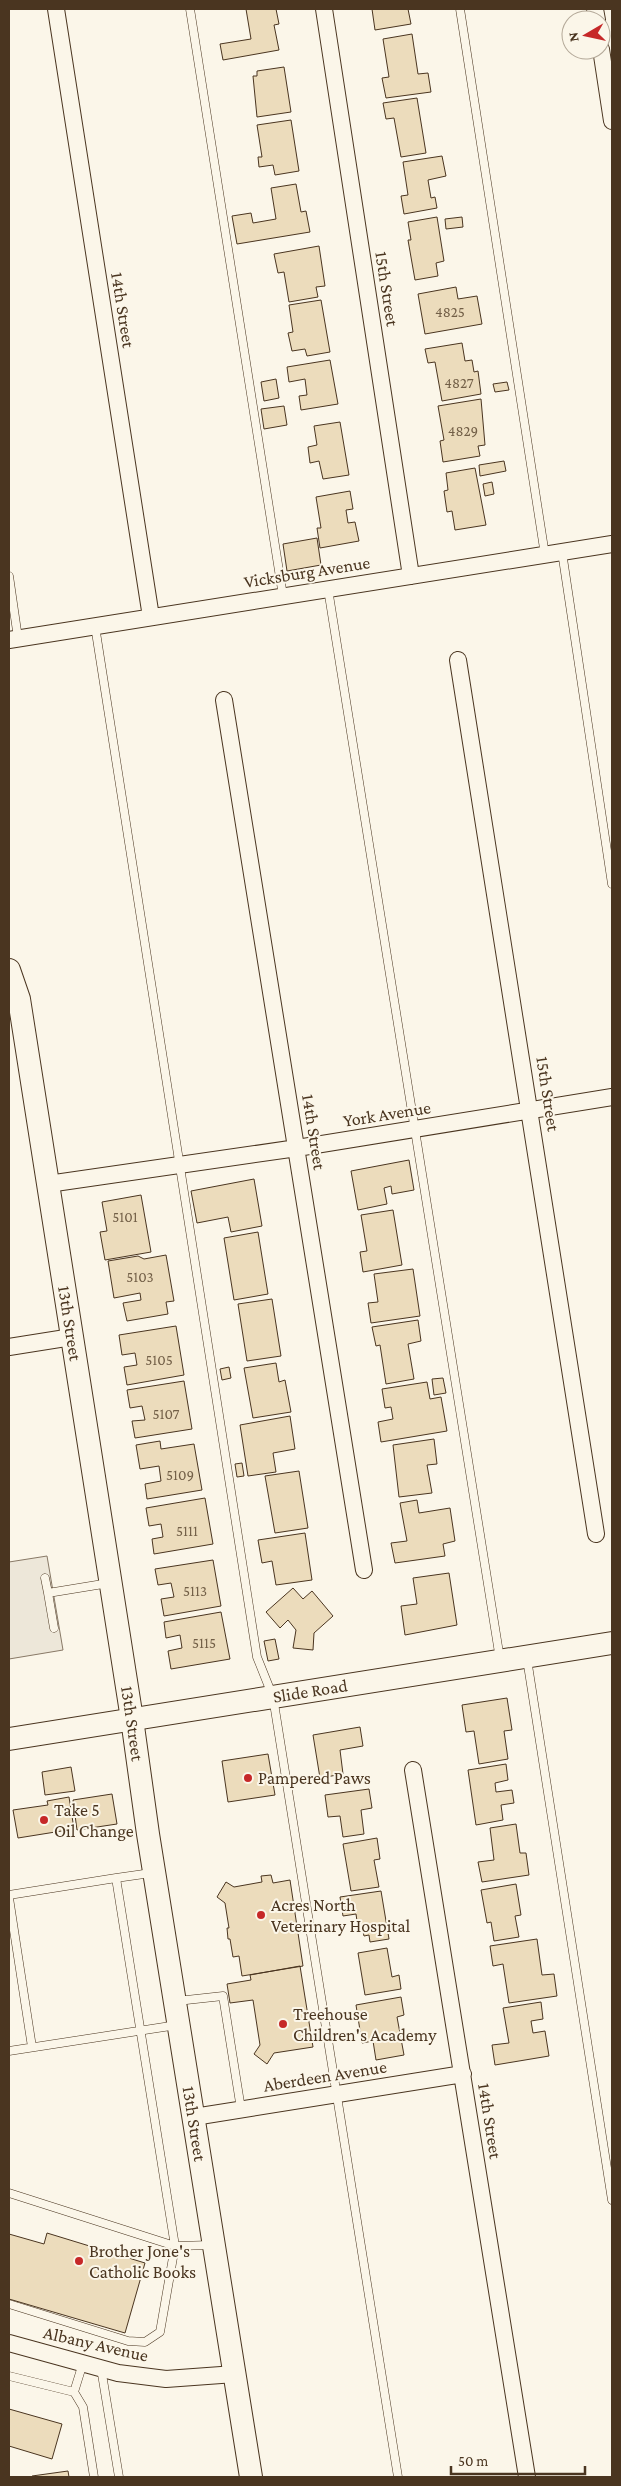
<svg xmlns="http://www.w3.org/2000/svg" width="621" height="2486" font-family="'Crimson Pro',serif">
  <rect width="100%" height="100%" fill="#fbf6e9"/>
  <path fill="#ede7d9" stroke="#887966" d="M47,1556L63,1650L9,1659V1562Z"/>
  <path fill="#ecdcbc" stroke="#4a3520" d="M246,9H276L279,24L274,25L279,50L223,60L220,44L251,39Z
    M372,9H413H408L411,24L375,30Z
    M412,34L418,74L428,73L431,92L386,98L382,78L389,77L383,39Z
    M284,67L291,112L257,117L253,76H257V71Z
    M417,98L426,153L401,157L394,118L386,119L383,103Z
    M291,120L299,171L275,175L273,165L259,167L258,157H262L257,125Z
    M442,156L446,176L428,180L431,198L435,197L437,208L404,214L401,196L408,195L403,162Z
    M296,184L301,212L306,211L310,232L237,244L232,216L251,213L253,223L276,219L271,188Z
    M437,217L444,261L436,263L438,276L415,280L408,240H411L408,222Z
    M462,217L463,227L446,229L445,219Z
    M319,246L325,286L316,287L318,297L289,302L284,272L278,273L274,254Z
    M456,287L458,299L477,296L482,324L425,334L418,294Z
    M321,300L330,352L307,356L305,349L292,351L288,333L293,332L289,305Z
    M462,343L465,361L472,360L474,372L478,371L481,394L442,401L435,362L428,363L425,349Z
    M330,360L338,404L301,410L299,396L307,395L305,379L289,382L287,367Z
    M276,379L279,398L264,401L261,382Z
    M507,382L509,390L495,392L493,384Z
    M481,399L485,445L478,446L480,456L443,462L440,441L444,440L438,406Z
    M284,406L287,425L264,429L261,409Z
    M340,422L349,475L323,479L319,461L310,463L308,447L317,445L314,426Z
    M504,461L506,471L480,476L479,465Z
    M475,468L486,525L455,530L452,511L447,512L444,491L448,490L446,473Z
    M492,482L494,494L485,496L483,484Z
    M350,491L353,509L346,510L348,523L355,522L359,541L320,548L317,528H321L316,497Z
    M317,538L321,565L287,571L283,544Z
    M409,1160L414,1190L392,1194L391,1186L384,1188L387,1204L358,1210L351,1171Z
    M254,1179L262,1226L231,1232L228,1217L197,1223L191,1191Z
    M141,1195L151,1252L105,1260L100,1232L107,1231L102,1202Z
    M393,1210L402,1265L363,1272L360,1252L367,1251L361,1215Z
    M258,1232L268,1294L234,1300L224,1238Z
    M166,1255L174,1301L166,1302L168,1314L127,1321L123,1303L141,1300L140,1293L114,1298L108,1261L138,1256L144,1259Z
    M413,1269L420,1316L371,1323L368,1303L378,1302L374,1274Z
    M272,1299L281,1356L247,1361L238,1304Z
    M418,1320L421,1341L408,1344L414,1379L386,1384L380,1345L376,1346L372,1327Z
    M176,1326L184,1375L127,1385L124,1367L137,1365L135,1353L122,1355L119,1335Z
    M276,1363L279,1382L285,1380L291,1412L253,1418L244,1368Z
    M229,1367L231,1378L222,1380L220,1369Z
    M443,1378L446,1393L434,1395L432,1379Z
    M184,1381L192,1429L135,1438L132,1421L145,1420L142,1406L130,1408L127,1390Z
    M427,1382L430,1399L441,1397L447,1431L381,1442L378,1422L393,1419L391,1407L385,1408L382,1389Z
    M290,1416L295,1449L273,1453L276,1472L248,1476L240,1425Z
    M434,1439L437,1464L427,1465L432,1493L399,1497L393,1445Z
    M160,1441L161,1449L194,1444L202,1490L147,1499L145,1484L161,1481L159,1466L140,1469L136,1445Z
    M242,1463L244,1476L237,1477L235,1464Z
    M299,1471L308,1528L275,1533L265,1476Z
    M205,1498L213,1544L154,1554L152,1539L163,1537L161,1524L149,1526L146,1508Z
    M417,1500L419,1513L450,1508L455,1541L443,1544L445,1556L395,1563L391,1543L407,1541L400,1503Z
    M305,1533L312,1580L276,1585L272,1561L262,1563L258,1540Z
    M213,1560L221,1606L164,1616L161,1599L174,1597L171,1583L158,1585L155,1569Z
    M449,1573L457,1625L405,1635L401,1606L417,1604L413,1578Z
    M293,1588L303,1599L312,1591L333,1616L314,1633L313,1650L293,1648L296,1630L288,1620L280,1628L266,1612Z
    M221,1612L230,1659L171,1669L168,1651L182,1648L180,1635L166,1638L164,1622Z
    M275,1639L279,1659L268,1661L264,1641Z
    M507,1698L512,1730L504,1731L508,1759L479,1764L474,1731L466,1732L462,1705Z
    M360,1727L363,1746L340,1750L343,1774L320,1778L313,1735Z
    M268,1754L275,1795L228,1802L222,1761Z
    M506,1764L508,1780L495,1783L496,1792L512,1790L514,1803L501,1805L503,1820L476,1825L468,1770Z
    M71,1767L75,1791L45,1795L42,1772Z
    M369,1789L372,1808L361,1810L364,1834L343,1837L340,1816L328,1817L325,1795Z
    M112,1794L117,1824L77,1830L73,1800Z
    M69,1797L74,1829L18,1838L13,1810L48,1805L47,1801Z
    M516,1824L520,1853H526L529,1875L482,1882L478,1862L494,1860L490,1828Z
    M377,1838L380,1859L374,1860L379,1887L351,1891L343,1844Z
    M271,1875L273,1883L290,1880L303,1966L242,1976L239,1956L233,1957L230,1939H228L227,1928H229L225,1903L217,1897L226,1882L234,1887L262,1882L261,1876Z
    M516,1884L521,1915L515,1916L519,1937L494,1941L491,1922L487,1923L481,1890Z
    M381,1891L389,1939L370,1942L369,1935L364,1936L362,1927L358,1928L356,1914L343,1916L340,1897Z
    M537,1939L542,1975L554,1974L557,1996L509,2003L503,1964L493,1966L490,1946Z
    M387,1948L392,1977L399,1975L401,1989L365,1995L358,1953Z
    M300,1966L313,2047L274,2053L267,2064L254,2054L260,2045L253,2000L230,2003L227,1984L251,1980L250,1975Z
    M401,1997L404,2015L397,2017L404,2055L376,2060L373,2041L362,2043L356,2005Z
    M541,2002L543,2019L531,2021L533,2033L545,2031L549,2056L495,2065L492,2045L509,2043L503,2008Z
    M47,2233L145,2263L125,2333L9,2299V2234L44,2244Z
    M9,2409L62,2424L52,2459L9,2446Z
    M68,2471L69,2477H32V2476Z"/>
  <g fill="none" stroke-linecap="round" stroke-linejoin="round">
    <g stroke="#4a3520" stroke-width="9">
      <path id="lane" d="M190,9L283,596
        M460,9L545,555
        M562,552L612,884
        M9,576L18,638
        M328,589L500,1659
        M95,626L257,1657L273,1697L398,2477
        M45,1578L48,1593
        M54,1628L48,1593L109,1583
        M527,1659L612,2200
        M116,1878L151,1873
        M9,1895L116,1878L175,2246L160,2332L145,2342L128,2341L9,2304
        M9,1898L32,2047
        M177,2001L223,1996L241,2109
        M9,2051L177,2025
        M9,2193L175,2246L212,2245
        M101,2368L119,2477
        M9,2376L74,2392L83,2407L94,2477
        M74,2392L83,2363"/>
    </g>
    <g stroke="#4a3520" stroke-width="18">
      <path id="street" d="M56,9L151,617
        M324,9L411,576
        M595,9L597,20
        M601,49L612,121
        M9,640L612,544
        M458,660L596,1534
        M224,700L364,1570
        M48,1184L297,1148L612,1097
        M9,1347L72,1337
        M413,1770L527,2477
        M194,2117L463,2074
        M9,2343L118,2373L166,2379L235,2374"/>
    </g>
    <g stroke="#4a3520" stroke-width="24">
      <g id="secondary">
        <path id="s1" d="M9,970L19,999L132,1719L148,1834L251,2477"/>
        <path id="s2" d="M9,1739L612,1643"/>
      </g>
    </g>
    <use href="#lane" stroke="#fbf6e9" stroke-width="8"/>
    <use href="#street" stroke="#fbf6e9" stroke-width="16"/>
    <use href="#secondary" stroke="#fbf6e9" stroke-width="22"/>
  </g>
  <g fill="#c62828" stroke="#fbf6e9" stroke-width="2">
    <circle cx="248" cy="1778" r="5"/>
    <circle cx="44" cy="1820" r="5"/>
    <circle cx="261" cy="1915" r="5"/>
    <circle cx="283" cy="2024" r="5"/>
    <circle cx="79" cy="2261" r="5"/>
  </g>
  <g text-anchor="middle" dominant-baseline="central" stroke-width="4" stroke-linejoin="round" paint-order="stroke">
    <g font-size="15" fill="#725f47">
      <text x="450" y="312">4825</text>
      <text x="459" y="383">4827</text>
      <text x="463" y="431">4829</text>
      <text x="125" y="1217">5101</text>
      <text x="140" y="1277">5103</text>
      <text x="159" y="1360">5105</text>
      <text x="166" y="1414">5107</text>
      <text x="180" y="1475">5109</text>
      <text x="187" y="1531">5111</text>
      <text x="195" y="1591">5113</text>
      <text x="204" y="1643">5115</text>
    </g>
    <g font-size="18" fill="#4a3520" stroke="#fbf6e9">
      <text transform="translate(387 289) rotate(81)">15th Street</text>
      <text transform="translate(123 310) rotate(81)">14th Street</text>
      <text transform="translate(307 572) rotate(-9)">Vicksburg Avenue</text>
      <text transform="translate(548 1094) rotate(81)">15th Street</text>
      <text transform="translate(387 1114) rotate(-9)">York Avenue</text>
      <text transform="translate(314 1132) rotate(81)">14th Street</text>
      <text stroke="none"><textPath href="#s1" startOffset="359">13th Street</textPath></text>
      <text stroke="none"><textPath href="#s2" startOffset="305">Slide Road</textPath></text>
      <text stroke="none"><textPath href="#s1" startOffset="764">13th Street</textPath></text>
      <text transform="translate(325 2076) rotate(-9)">Aberdeen Avenue</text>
      <text transform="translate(490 2121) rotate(81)">14th Street</text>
      <text stroke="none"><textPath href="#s1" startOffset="1169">13th Street</textPath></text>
      <text transform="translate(96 2344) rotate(13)">Albany Avenue</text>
    </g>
    <g font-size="18" fill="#4a3520" stroke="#fbf6e9" text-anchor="start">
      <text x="258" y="1778">Pampered Paws</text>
      <text x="54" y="1810">Take 5<tspan x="54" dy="21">Oil Change</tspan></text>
      <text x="271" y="1905">Acres North<tspan x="271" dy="21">Veterinary Hospital</tspan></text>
      <text x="293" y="2014">Treehouse<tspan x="293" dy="21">Children's Academy</tspan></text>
      <text x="89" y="2251">Brother Jone's<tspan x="89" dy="21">Catholic Books</tspan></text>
    </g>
  </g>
  <rect width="621" height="2486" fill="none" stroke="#4a3520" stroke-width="20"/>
  <g transform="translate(586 35) rotate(261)"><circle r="24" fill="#fbf6e9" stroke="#b4a999"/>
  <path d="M0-4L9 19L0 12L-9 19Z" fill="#c62828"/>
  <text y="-8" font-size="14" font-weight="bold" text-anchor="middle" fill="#4a3520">N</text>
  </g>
  <path d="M451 2466v8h134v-8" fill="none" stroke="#4a3520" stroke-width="2.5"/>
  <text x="458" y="2466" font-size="15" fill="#4a3520" stroke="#fbf6e9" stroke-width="4" paint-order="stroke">50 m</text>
</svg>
